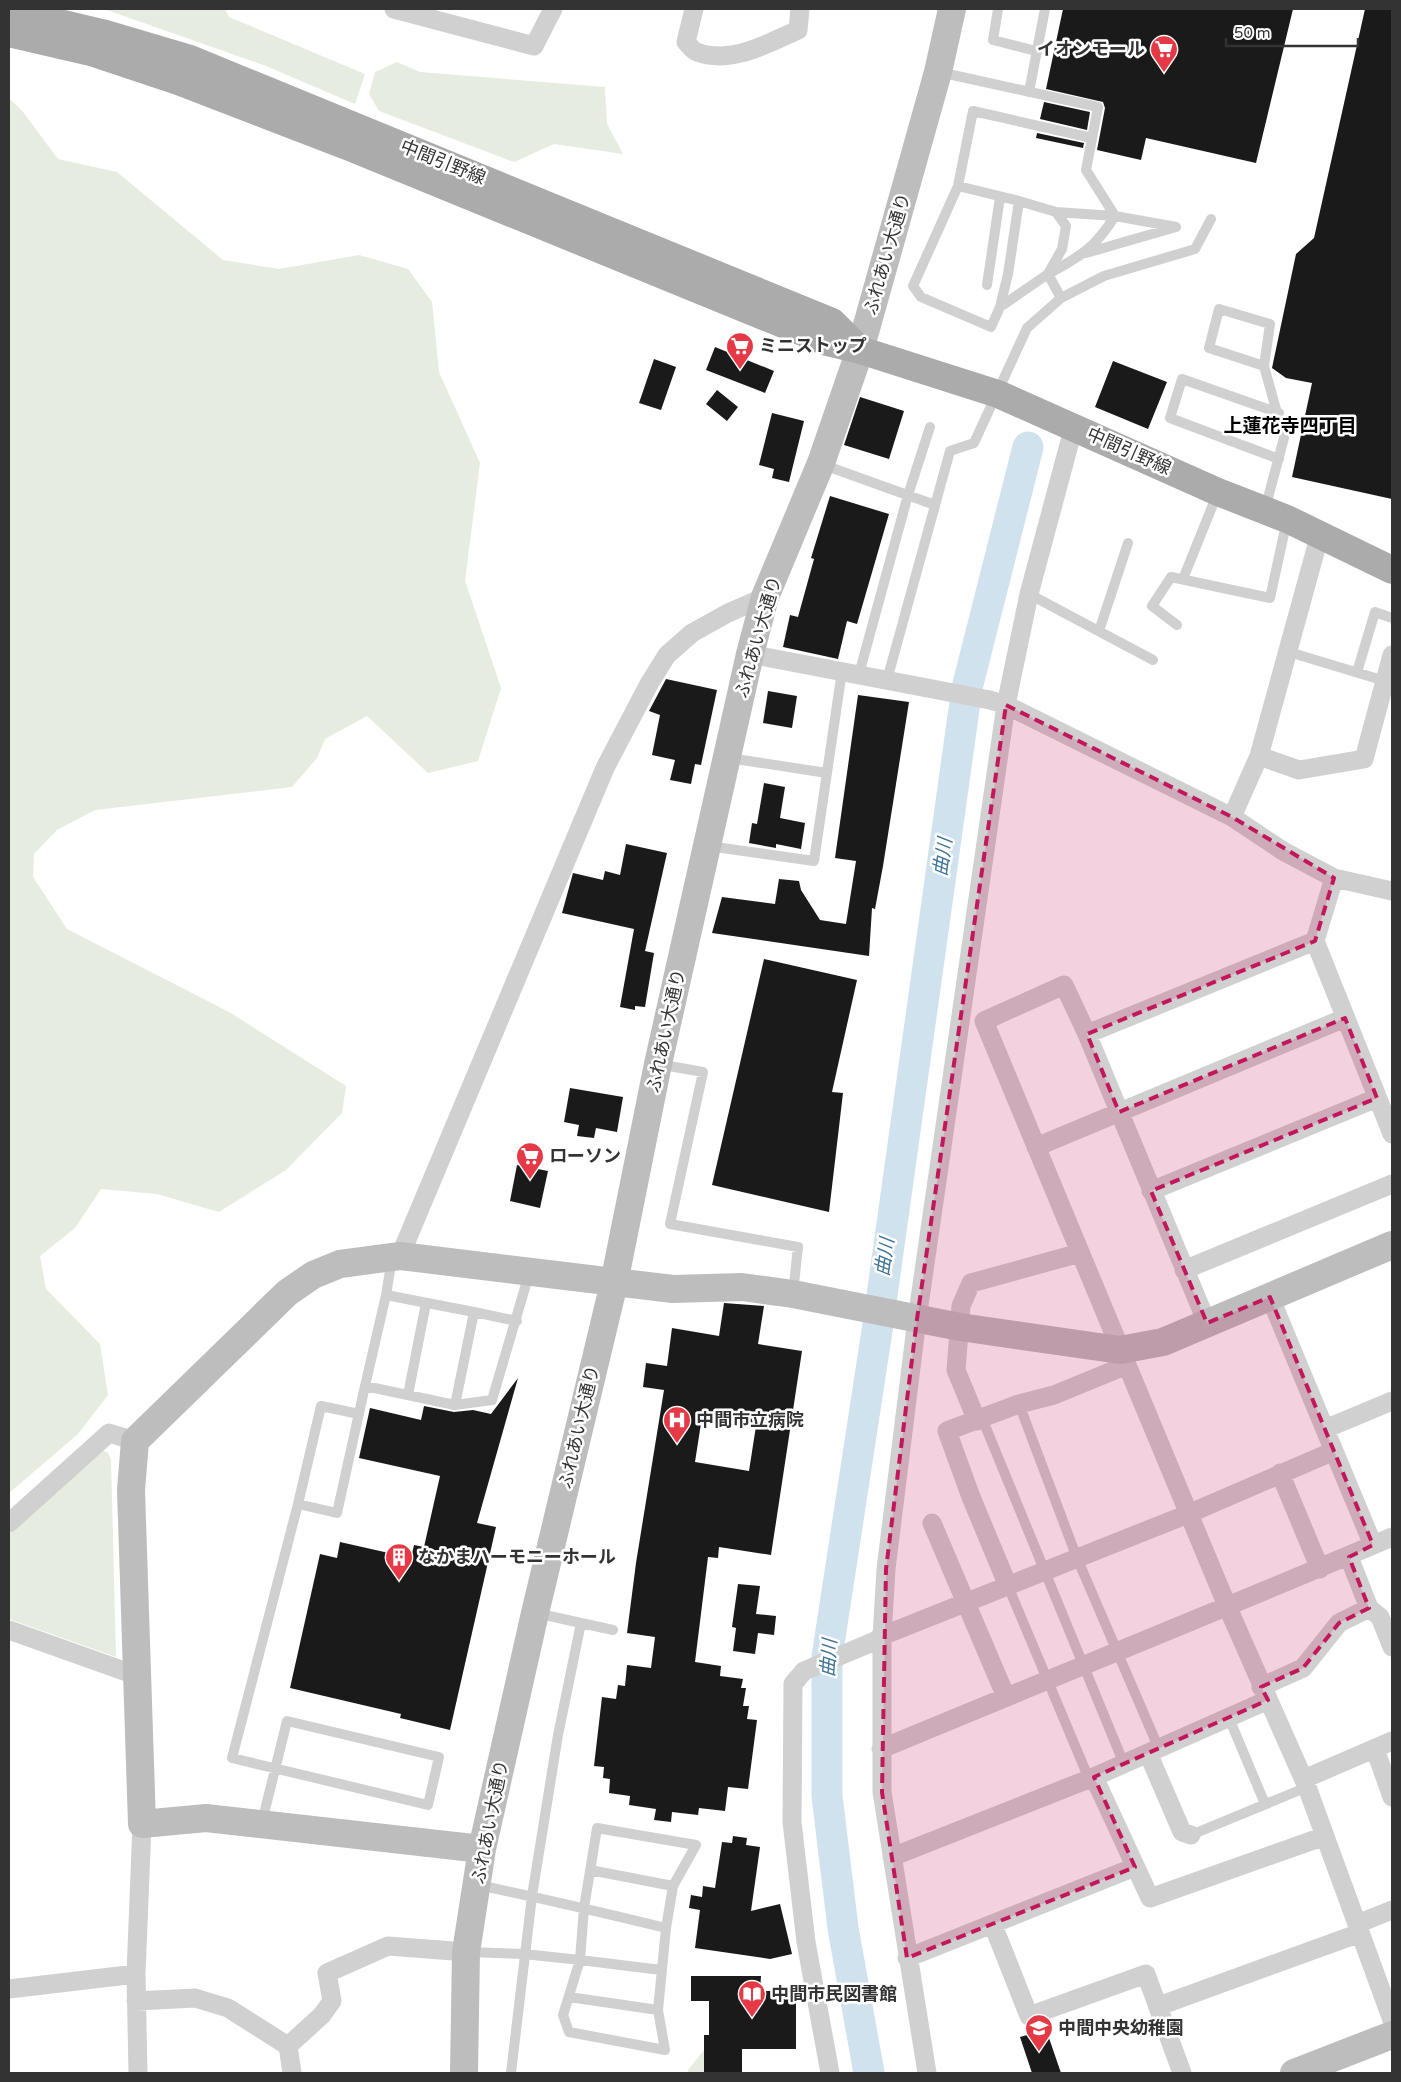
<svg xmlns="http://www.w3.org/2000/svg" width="1401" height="2082" font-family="'Varela Round','Noto Sans JP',sans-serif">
  <rect width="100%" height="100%" fill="#fff"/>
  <path fill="#e6ecdf" d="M104,9H225L229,17L365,74L355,104L266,66Z
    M397,62L420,72L605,87L607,124L623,154L554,144L514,162L379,111L369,94L375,72Z
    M9,98L23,112L58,159L117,172L223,260L279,269L359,255L408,269L432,302L439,372L480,463L465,581L501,688L478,761L428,773L367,716L325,739L317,758L292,787L95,810L57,830L34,854L33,877L67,929L229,1012L346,1086L342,1113L286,1170L219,1212L157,1194L101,1189L75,1228L40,1256L46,1289L100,1344L108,1395L78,1434L9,1493Z
    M100,1450L107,1452L111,1459L116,1657L9,1619V1534Z
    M704,2050V2073H688V2070Z"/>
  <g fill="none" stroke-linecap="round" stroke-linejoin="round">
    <path stroke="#cfe2ee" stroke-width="31" d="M869,2073L843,1928L827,1796V1657L877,1331L967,688L1028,447"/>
  </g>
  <path fill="#1a1a1a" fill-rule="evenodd" d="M1063,9H1293L1256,163L1146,138L1141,160L1097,150L1105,108L1103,102L1046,89Z
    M1365,9H1392V499L1292,477L1312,383L1286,378L1272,368L1296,254L1314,238Z
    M1044,102L1090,112L1087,130L1040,119Z
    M1037,133L1084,143L1083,148L1036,138Z
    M715,347L774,371L765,393L706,370Z
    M654,359L676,367L661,410L639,403Z
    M1113,361L1167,382L1148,429L1095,407Z
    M717,390L738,407L727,421L706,404Z
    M860,397L904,411L889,459L844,445Z
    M772,413L804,421L789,482L772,478L774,469L759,465Z
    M830,496L889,514L857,624L847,621L838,659L783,647L790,615L798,617L814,559L811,558Z
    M666,679L717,690L701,765L695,764L691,784L670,780L675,760L652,755L660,715L649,711Z
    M768,691L797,696L792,728L763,723Z
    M858,695L909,702L883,866L875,909L872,908L869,956L712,933L722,897L775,904L779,879L799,881L801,890L820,920L846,924L856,861L835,858Z
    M764,783L785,787L780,818L805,823L801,849L776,844V848L749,843L752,823L757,824Z
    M626,844L667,853L645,951L654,953L645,1007L635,1006V1010L620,1007L634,929L562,913L573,873L603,880L605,871L620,875Z
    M764,959L857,980L832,1092L843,1093L829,1212L712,1185Z
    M570,1088L623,1097L617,1132L596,1128L594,1138L577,1136L579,1125L564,1122Z
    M517,1165L548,1171L540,1208L510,1201Z
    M724,1303L764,1306L758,1344L802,1351L771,1555L719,1547L718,1558L708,1557L695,1662L721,1666L720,1676L743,1679L741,1688H746L743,1706H749L747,1719L757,1720L748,1789L728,1787L725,1811L699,1808L698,1815L672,1812L671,1822L654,1820L656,1809L629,1805L630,1796L609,1793L610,1779L603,1778L604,1767L594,1766L602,1697L616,1699L618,1685L625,1686L627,1665L651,1668L655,1637L627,1633L636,1563L664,1390L643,1387L646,1363L667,1366L672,1328L719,1336ZM702,1417L756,1426L749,1471L695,1462Z
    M518,1378L477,1523L496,1527L450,1730L400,1718L401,1714L290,1688L320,1554L337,1558L340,1542L411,1558L414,1545L424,1547L440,1476L359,1458L370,1408L421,1420L424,1406L454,1412L473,1410L491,1414Z
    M738,1584L760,1586L756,1614L776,1616L774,1635L758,1633L755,1654L733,1651L736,1628L732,1627Z
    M733,1836L747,1838L746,1845L760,1847L751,1911L780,1904L792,1954L770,1959L695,1948L700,1910L689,1908L691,1895L702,1897L703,1886L715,1888L722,1842L732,1843Z
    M691,1976H761L760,1991H796V2049H742V2073H704V2035H709V2001H691Z
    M1041,2031L1044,2039L1049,2038L1061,2073H1032L1020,2037Z"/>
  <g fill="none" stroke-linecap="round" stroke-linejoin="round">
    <path stroke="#d0d0d0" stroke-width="10" d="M998,9L993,40L1036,51
      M939,72L1098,107L1086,170L1115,216C1095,248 1081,256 1048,274L1061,298
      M1029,92L1045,9
      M958,186L1019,201L1056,212L1115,216L1176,227L1086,253
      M1056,212L1066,226L1062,249L1048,274L1000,307L991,327L921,297L913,286L958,186L973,111L1092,138
      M987,285L1000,197
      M1000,307L1008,274L1019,201
      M1264,366L1270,324L1219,309L1209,348L1264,366L1284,438L1265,509
      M1279,459L1170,418L1182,379L1279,413
      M821,464L935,505
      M1183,579L1218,492
      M1029,594L1153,660
      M1177,625L1152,606L1171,577L1270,598L1287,520
      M1099,631L1128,543
      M1289,652L1385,681
      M1357,672L1375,612L1392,618
      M859,674L908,495L930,427
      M887,680L950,451L974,443L1027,328L1061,298L1104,276L1195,249L1211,219
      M729,758L827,773
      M708,846L814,861L842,671
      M658,1064L703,1072L670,1224L798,1247L793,1293
      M392,1259L386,1295L474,1312
      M386,1295L365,1386L455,1405
      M517,1321L474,1312L455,1405L492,1400L529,1274
      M408,1395L426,1303
      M1019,1404L1077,1558L1159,1749
      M359,1414L321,1406L298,1504L337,1513L365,1386
      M986,1428L1124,1764
      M1008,1586L1089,1779
      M581,1623L613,1630
      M1229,1718L1265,1804
      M262,1822L287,1721L439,1757L428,1805L232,1758L298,1504
      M1191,1835L1307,1787
      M590,1870L673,1886
      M467,1952L524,1954L580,1960L584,1908L597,1828L696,1845L673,1886L666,1928C604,1913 541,1898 478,1885
      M661,1970L580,1960L563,2015L569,2032L665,2050L658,2010L666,1928
      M569,1997L658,2010
      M511,2073L532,1896L558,1735L581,1623L536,1613"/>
    <path stroke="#d0d0d0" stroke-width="19" d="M394,9L534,46L553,9
      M694,9L686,42C689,45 693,51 697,52C730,65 769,43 798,30L800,9
      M750,654L990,700L1006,705L1232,817L1283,851L1334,878L1392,891
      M1259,756L1299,770L1364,759L1392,655
      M1232,817L1259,756L1320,534
      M1334,878L1315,941L1392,1134
      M1087,1034L1315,941
      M1036,1147L1345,1018
      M1151,1191L1377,1098
      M400,1256L605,768L649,684L667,655L692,633L728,613L765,597
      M1184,1270L1392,1184
      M1270,1297L1373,1545
      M1207,1323L1087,1034L1064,985L984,1021L1228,1608L1307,1787L1392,2020
      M977,1421L956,1370L961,1306L971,1283L1080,1253
      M1325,1429L1392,1401
      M1280,1473L1320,1569
      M9,1523L109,1433L135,1441
      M932,1523L1006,1697
      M1008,1586L971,1497L947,1431L1019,1404L1054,1395L1127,1365
      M1369,1608L1380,1617L1392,1647
      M9,1630L138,1676
      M1261,1687L1303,1668L1339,1623L1369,1608L1349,1557
      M881,1749C1051,1678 1222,1610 1392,1537
      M1375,1749L1392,1797
      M1148,1753L1182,1832L1191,1835
      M1094,1777L1150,1898L1325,1836
      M1304,1779L1392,1741
      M892,1857L1094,1777L1268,1700
      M1357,1924L1392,1910
      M993,1925L1029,2016L1146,1974L1182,2073
      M907,1958L1135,1867
      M9,1989L136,1974
      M136,2001L195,1998L228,2008L288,2046L322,2015L332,2001L327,1973L388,1946L466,1952
      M1159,2006L1360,1933
      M288,2046L292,2073
      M138,2073L136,1974L142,1824
      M830,2073L806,1942L792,1822L793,1684L804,1671L875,1641L882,1636L1188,1514L1334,1451
      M927,2073L882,1792V1636L886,1569L917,1319L1006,705L1029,594L1074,426"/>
    <path stroke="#bdbdbd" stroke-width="28" d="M482,1849L206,1818L142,1824L131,1490L135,1441L287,1293L313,1275L340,1264L400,1256L673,1289L742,1287L793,1294L960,1327L1120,1350L1163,1342L1392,1245
      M464,2073L466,1952L482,1849L535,1613L614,1283L658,1064L750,654L765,597L821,463L860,350L938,72L952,9
      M1294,2073L1392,2035"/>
    <path stroke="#ababab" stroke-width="28" d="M9,11L102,33L190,59L832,322L860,350
      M9,33L91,52L178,81L352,148L827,342L860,350L998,394L1218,492L1287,519L1392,570"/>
  </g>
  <path fill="#c2185b" fill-opacity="0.2" stroke="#c2185b" stroke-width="4" stroke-dasharray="10 6" stroke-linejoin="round" d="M1006,705L1232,817L1334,878L1315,941L1087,1034L1119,1112L1345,1018L1377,1098L1151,1191L1207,1323L1270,1297L1373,1545L1349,1557L1369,1608L1339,1623L1303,1668L1261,1687L1268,1700L1094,1777L1135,1867L907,1958L882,1792L886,1569L917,1319Z"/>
  <defs>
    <g id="supermarket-pin" transform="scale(1.4375)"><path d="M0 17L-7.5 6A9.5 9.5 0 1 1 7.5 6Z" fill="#e63946" stroke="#fff"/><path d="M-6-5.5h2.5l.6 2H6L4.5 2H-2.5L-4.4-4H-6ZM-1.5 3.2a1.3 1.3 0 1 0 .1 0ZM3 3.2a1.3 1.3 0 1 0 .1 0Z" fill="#fff"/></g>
    <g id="hospital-pin" transform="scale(1.4375)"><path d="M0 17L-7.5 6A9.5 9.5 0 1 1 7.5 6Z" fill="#e63946" stroke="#fff"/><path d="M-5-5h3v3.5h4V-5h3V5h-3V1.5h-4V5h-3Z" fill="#fff"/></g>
    <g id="building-pin" transform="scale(1.4375)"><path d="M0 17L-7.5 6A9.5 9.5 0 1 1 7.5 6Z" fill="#e63946" stroke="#fff"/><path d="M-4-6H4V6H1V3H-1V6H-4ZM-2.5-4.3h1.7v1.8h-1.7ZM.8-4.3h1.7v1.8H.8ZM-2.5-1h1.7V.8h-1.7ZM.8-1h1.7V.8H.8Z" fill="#fff"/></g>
    <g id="library-pin" transform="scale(1.4375)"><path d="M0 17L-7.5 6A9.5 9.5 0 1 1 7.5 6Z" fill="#e63946" stroke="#fff"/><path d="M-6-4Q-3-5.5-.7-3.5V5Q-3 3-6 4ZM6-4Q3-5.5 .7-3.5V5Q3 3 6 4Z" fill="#fff"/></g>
    <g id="school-pin" transform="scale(1.4375)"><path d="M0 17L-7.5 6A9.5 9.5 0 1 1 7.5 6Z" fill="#e63946" stroke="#fff"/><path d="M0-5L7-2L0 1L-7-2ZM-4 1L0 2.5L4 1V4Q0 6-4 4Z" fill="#fff"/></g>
  </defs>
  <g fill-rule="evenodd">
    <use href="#supermarket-pin" x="1164" y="49"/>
    <use href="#supermarket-pin" x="740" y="346"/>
    <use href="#supermarket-pin" x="530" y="1156"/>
    <use href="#hospital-pin" x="677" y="1420"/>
    <use href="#building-pin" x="399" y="1557"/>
    <use href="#library-pin" x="752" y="1994"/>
    <use href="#school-pin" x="1039" y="2028"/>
  </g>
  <g text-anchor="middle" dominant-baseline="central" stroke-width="5" stroke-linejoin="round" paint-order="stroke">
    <g font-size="18" font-weight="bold" fill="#333" stroke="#fff" text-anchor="start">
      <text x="1145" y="49" text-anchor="end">イオンモール</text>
      <text x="759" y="346">ミニストップ</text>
      <text x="549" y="1156">ローソン</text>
      <text x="696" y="1420">中間市立病院</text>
      <text x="418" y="1557">なかまハーモニーホール</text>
      <text x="771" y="1994">中間市民図書館</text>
      <text x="1058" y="2028">中間中央幼稚園</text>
    </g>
    <g font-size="18" fill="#333" stroke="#fff">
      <text transform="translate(443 162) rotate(22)">中間引野線</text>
      <text transform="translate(887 254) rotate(-74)">ふれあい大通り</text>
      <text transform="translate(1129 451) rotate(24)">中間引野線</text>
      <text transform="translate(758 637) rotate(-74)">ふれあい大通り</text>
      <text transform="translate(666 1031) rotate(-78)">ふれあい大通り</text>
      <text transform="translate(579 1427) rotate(-77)">ふれあい大通り</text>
      <text transform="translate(490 1822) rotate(-79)">ふれあい大通り</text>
    </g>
    <g font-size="19" font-weight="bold" fill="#000" stroke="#fff">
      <text x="1290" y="426">上蓮花寺四丁目</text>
    </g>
    <g font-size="19" font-style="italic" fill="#3f7597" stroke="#fff">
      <text transform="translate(943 857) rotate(-82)">曲川</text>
      <text transform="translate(885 1257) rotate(-82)">曲川</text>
      <text transform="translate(829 1658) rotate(-86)">曲川</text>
    </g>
  </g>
  <rect width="1401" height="2082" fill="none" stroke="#333333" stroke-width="20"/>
  <path d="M1226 38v8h132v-8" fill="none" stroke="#333333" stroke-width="2.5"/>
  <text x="1234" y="38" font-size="15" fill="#333333" stroke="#ffffff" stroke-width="4" paint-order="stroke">50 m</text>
</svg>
